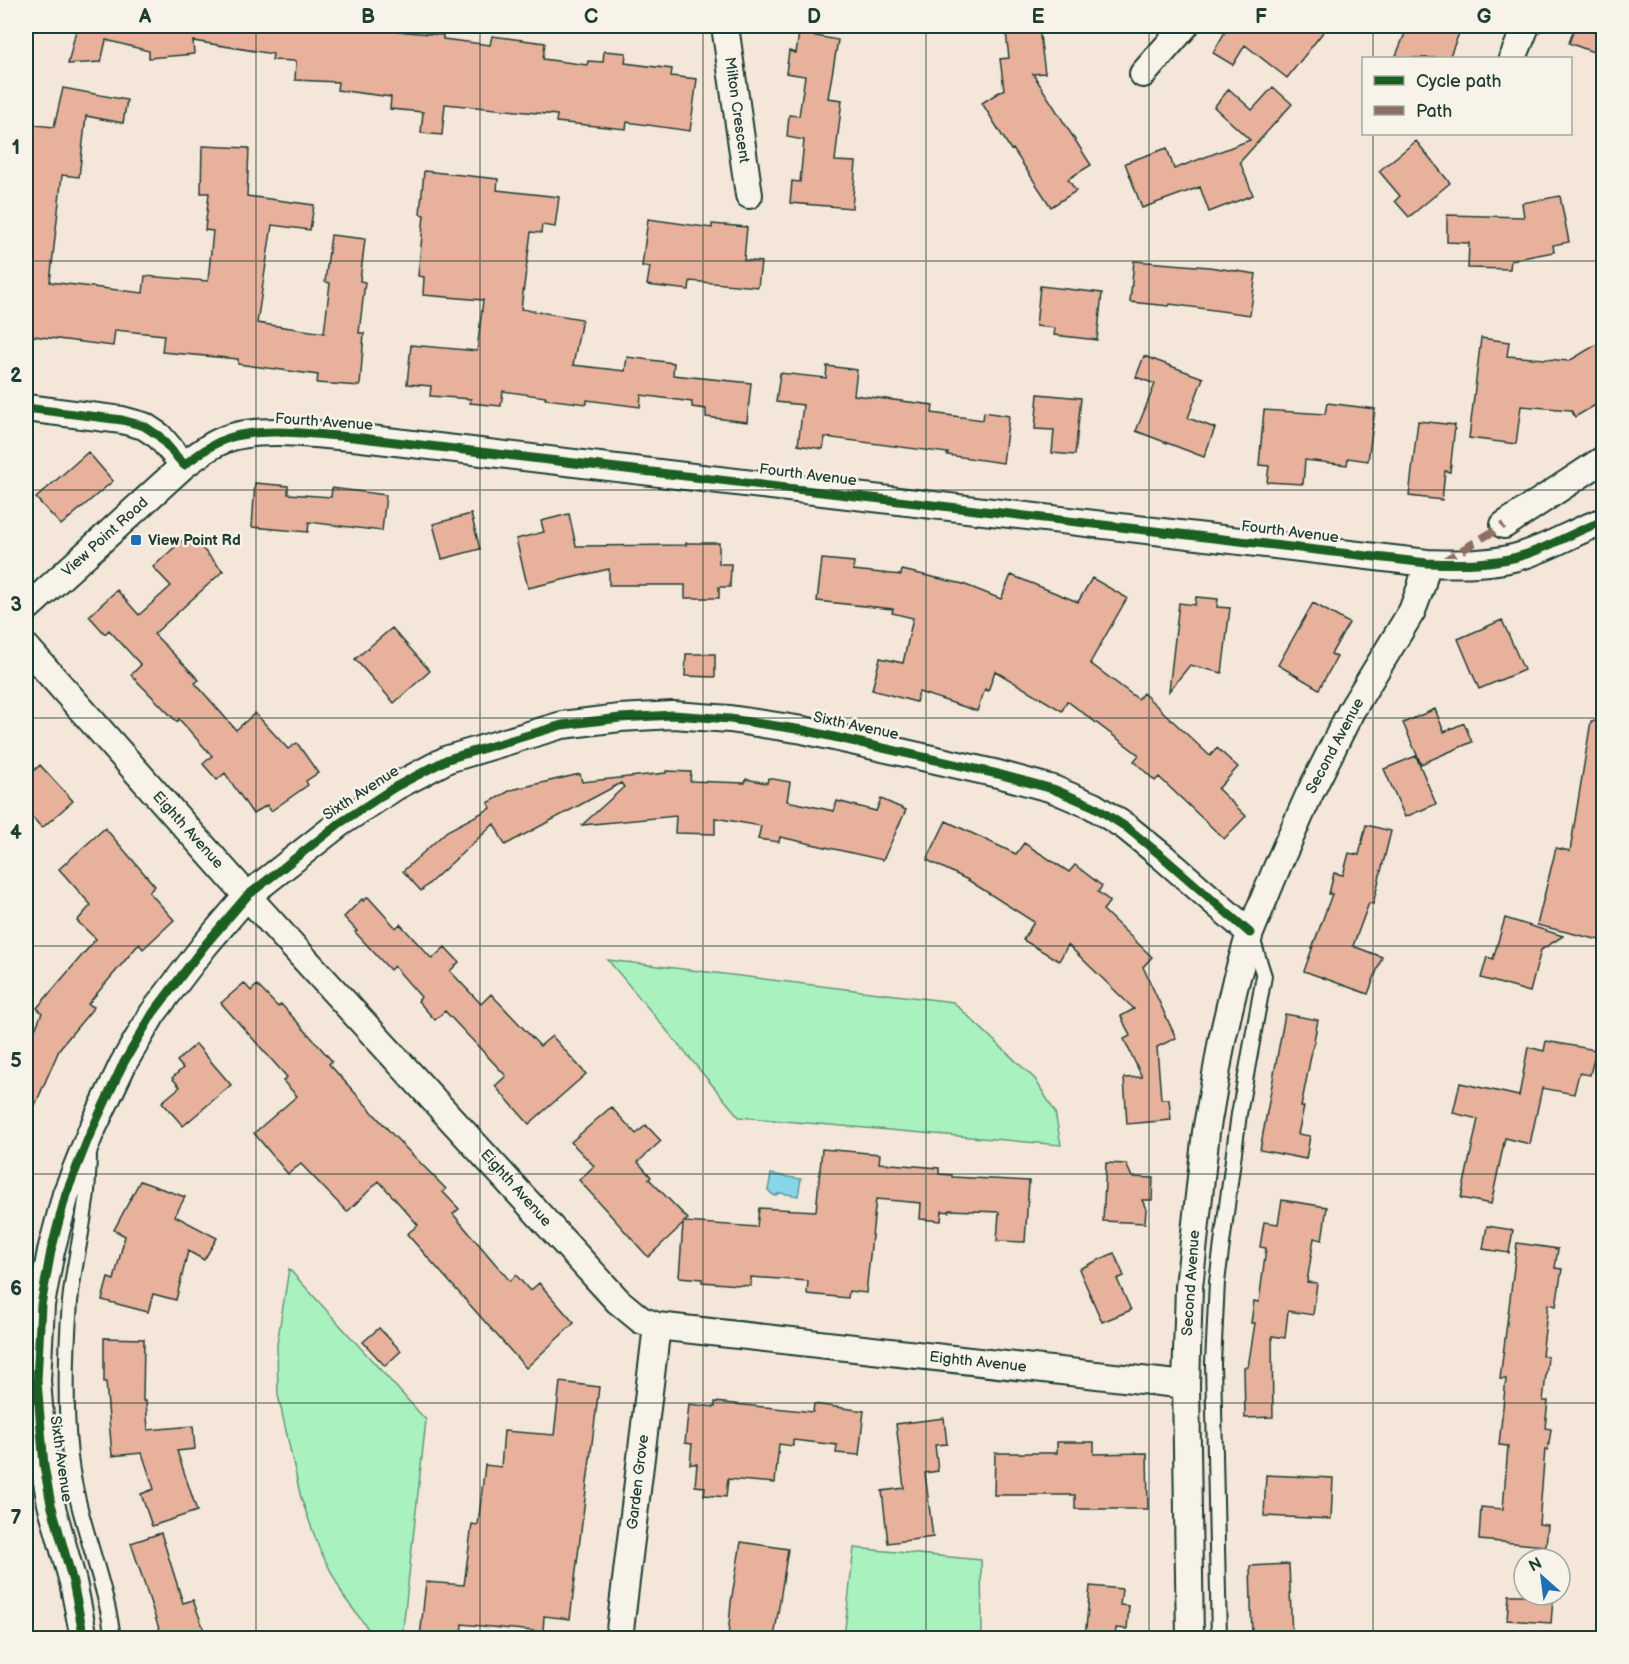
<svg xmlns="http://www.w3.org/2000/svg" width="1629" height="1664" font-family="'Balsamiq Sans',sans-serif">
  <rect width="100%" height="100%" fill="#f4e6d9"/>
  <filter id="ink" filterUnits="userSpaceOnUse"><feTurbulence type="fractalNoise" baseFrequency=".0167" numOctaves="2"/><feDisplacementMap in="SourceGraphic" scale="12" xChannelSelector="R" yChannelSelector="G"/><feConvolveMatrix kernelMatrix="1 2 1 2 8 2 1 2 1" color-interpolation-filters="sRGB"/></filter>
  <g filter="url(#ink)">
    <path fill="#a9f2c0" stroke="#64987a" stroke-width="1.5" d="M608,960L953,1002L1035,1079L1055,1112L1061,1145L739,1117Z
      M289,1269L426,1420L402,1638H375L344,1597L319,1548L301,1498L278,1395L277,1344Z
      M854,1548L981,1560L982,1638H844Z"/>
    <path fill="#88d4e8" stroke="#5e98a0" stroke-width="1.5" d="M771,1174L801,1179L798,1196L780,1193L774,1196L768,1190Z"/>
    <path fill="#e7b19b" stroke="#1f3d34" stroke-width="1.5" d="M77,26H371L385,27V30L443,35V39L490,45L492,36L545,43L543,59L587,65L588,61L603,62L604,51L626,53L625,63L672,69L671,76L697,79L690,131L627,122L626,129L556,122L557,115L445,104L442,135L421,133L423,112L390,109L391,97L337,90L338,82L295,80L296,61L272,60L273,54L193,41L194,54L149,58V51L106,40L101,62L68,64Z
      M1220,26H1328L1287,78L1245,45L1233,65L1213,53L1226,30Z
      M1408,26H1462L1449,58H1395Z
      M1575,26H1604V56L1569,43Z
      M1039,28L1045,73L1033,74L1091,165L1068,179L1076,191L1051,207L1013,149L1011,150L982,103L1004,89L1000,59L1009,58L1006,32Z
      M799,33L838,40L828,98L842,100L835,161L856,162L852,208L790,203L792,181L800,182L804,140L787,137L789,115L799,116L805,76L786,73L789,51L796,53Z
      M1273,87L1292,104L1240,162L1253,195L1209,212L1200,187L1142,208L1125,163L1167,148L1174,169L1250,140L1214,107L1229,89L1252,110Z
      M63,88L127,100L123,123L86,116L79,177L62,175L50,282L143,293L145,276L208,281L213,231L205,230L209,193H201L202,146L249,148L247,196L314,205L310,230L272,225L257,323L324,333L330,283L325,282L331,235L365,239L360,281L365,282L359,333H364L360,386L317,383L318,375L238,364V359L162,352L164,335L115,330L113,346L26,335V124L54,127Z
      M1416,141L1450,183L1409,217L1395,201L1400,196L1379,171Z
      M424,171L498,179L497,190L559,197L555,227L542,225L541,233L531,232L521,309L582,319L573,365L625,371L627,357L674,363L673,375L751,383L747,422L706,417V409L692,407V402L641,395L640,407L587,400V404L545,399L546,397L503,391L501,406L470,403L471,399L430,396L431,386L407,384L411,345L477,351L483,300L423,295L424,277L418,276L424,215L420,214Z
      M1560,196L1569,242L1553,245L1554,252L1511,260L1510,269L1468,268L1469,243L1447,242V215L1524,217L1522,203Z
      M648,219L712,228V224L747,227L744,260L761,262L758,287L690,281L689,290L647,285L650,267L642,266Z
      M1134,261L1209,267L1256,274L1250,315L1170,304L1169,306L1130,302Z
      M1040,286L1102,293L1097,340L1054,335L1055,328L1036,326Z
      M1481,338L1509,342L1507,356L1569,361L1604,340V400L1575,417L1571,410L1521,406L1516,444L1469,438Z
      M1144,356L1203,378L1188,418L1215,428L1204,457L1136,431L1155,384L1136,377Z
      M827,366L857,370L854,395L933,405L932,413L983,420L984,412L1009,416L1003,463L947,455L948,453L825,437L823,449L798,445L803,405L776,402L780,373L826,378Z
      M1038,394L1081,398L1075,455L1052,453L1054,430L1035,429Z
      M1327,403L1375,409L1368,461L1348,458L1347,465L1305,460L1303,484L1267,482L1269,466L1259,465L1264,410L1325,414Z
      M1418,421L1455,425L1450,472L1445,471L1442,500L1409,496Z
      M88,452L113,481L61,525L36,498Z
      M255,483L288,486V494L331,497L332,488L386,495L382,531L309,522L308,532L252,527Z
      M471,514L480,549L442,559L433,524Z
      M569,514L576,546L686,545V543H719V564H731L730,587H719V598H685V585H609V569L528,588L516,539L544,532L541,521Z
      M189,534L223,571L154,634L199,680L195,683L236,730L255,713L288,749L297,743L318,773L306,781L308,785L271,811L267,805L253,814L225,773L217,780L203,764L212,756L179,719L177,722L131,675L141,665L109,630L105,634L89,616L117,590L139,615L171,586L153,567Z
      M822,559L854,562L853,570L901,575L902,570L963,584L1001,599L1011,575L1078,602L1092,578L1127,598L1090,663L1138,699L1143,693L1210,756L1217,748L1238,767L1218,789L1246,816L1224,839L1159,777L1155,781L1134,761L1139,755L1067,701L1062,711L995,671L988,691L985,689L977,711L919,692L916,702L872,690L880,658L903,663L913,618L892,613L893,609L817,601Z
      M1196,597L1218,599L1217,607L1230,608L1222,673L1190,665L1169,691L1179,603L1195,605Z
      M1313,603L1349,623L1331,654L1337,657L1319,689L1278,665Z
      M1502,620L1524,670L1479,689L1458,639Z
      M392,628L430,671L394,703L355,659Z
      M686,654H715V677L685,676Z
      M1435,709L1444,732L1464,723L1472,742L1421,764L1403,723Z
      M1591,721L1604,722V941L1537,925L1556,848L1570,851Z
      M1416,756L1436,804L1405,817L1384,769Z
      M40,765L73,801L42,828L26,810V778Z
      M666,771L691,772L690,781L745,783L746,779L767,783L768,778L790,782L787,801L834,811L837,801L876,811L881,799L906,810L883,860L780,837L779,842L758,839L761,826L715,818V834L675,833L676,816L582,825L624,787L621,783L505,845L494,824L421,891L403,871L447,831L491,808L488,803L511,790L580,774L582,782L666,773Z
      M946,821L1016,854L1024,843L1069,872L1075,865L1102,886L1098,892L1110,901L1103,910L1152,957L1143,967L1176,1038L1157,1047L1161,1099H1169L1171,1120L1127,1124L1124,1078L1142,1077L1124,1039L1130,1036L1121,1016L1134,1009L1068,945L1059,961L1023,940L1034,922L968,880L927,860Z
      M1366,825L1391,831L1373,904L1369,903L1353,946L1382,957L1368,994L1304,971L1332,894H1329L1334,873L1343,875L1349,853L1359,855Z
      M105,828L155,886L149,892L174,920L143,949L139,944L88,1004L94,1007L60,1048L26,1126V1051L42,1013L37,1008L96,939L77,921L91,905L59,869Z
      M368,897L396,928L400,924L432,959L445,947L459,962L450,971L481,1004L491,994L540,1046L552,1036L586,1074L529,1124L495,1086L506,1076L445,1011L435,1020L418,1001L421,997L394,966L390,970L355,932L357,931L344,917L362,899L363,901Z
      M1505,918L1563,936L1541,950L1530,992L1481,978L1487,957L1493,959Z
      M244,983L251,991L257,985L278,1007L281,1004L310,1036L332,1061L329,1064L393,1135L446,1189L443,1192L459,1209L453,1214L510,1281L516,1275L530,1291L539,1283L574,1323L526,1368L407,1234L418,1225L379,1181L347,1212L301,1164L288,1174L254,1133L297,1096L283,1081L287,1077L221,1003Z
      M1285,1014L1318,1020L1301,1107H1304L1298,1134L1310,1136L1306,1159L1260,1150Z
      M1546,1041L1596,1050L1590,1075L1579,1073L1574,1094L1542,1088L1530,1144L1505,1138L1491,1204L1461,1198L1478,1119L1453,1113L1460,1083L1519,1096L1528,1047L1544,1051Z
      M196,1044L231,1085L183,1126L162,1102L180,1087L172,1078L183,1068L177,1061Z
      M611,1107L636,1134L646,1125L661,1141L638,1162L651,1177L649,1179L688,1219L684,1222L757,1227L759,1208L816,1211L822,1149L880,1154L879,1163L939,1168V1174L952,1175V1177L1029,1181L1025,1242L997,1241L999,1212L949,1210V1212L942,1211L941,1221L920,1219L921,1203L876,1199L866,1293L849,1291L848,1298L807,1294L808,1281L751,1277V1286L702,1282V1279L679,1277L683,1224L648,1257L579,1180L594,1166L571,1142Z
      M1106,1163L1126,1164L1132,1177L1153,1178L1152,1200H1142L1146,1209L1145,1223L1103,1221Z
      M140,1181L185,1197L175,1216L217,1238L204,1260L188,1251L176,1300L153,1294L148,1312L102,1300L108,1278L114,1280L125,1236L114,1230Z
      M1282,1200L1327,1207L1322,1240L1314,1238L1307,1282L1317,1283L1313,1315L1288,1311L1285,1338L1272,1336L1273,1417L1245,1418L1244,1367H1248L1255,1323H1251L1254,1301L1259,1302L1266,1248L1260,1247L1264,1222L1278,1224Z
      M1487,1226L1513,1230L1509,1253L1483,1249Z
      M1517,1243L1558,1249L1555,1268L1562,1269L1556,1306L1548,1304L1542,1356L1548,1357L1543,1401H1548L1545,1428L1551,1429L1548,1450L1545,1449L1539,1524L1548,1525L1546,1546L1479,1540L1481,1507L1503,1509L1508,1446L1499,1445L1506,1379H1500Z
      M1114,1253L1124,1276L1117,1279L1131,1310L1102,1322L1079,1269Z
      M379,1328L401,1351L385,1366L363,1342Z
      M104,1338L144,1339L143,1401H146L148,1430L193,1426L195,1449L177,1451L197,1511L152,1526L141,1494L154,1489L142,1453L112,1456L106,1382H104Z
      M560,1382L599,1387L570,1619L544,1616L543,1632L462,1624L461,1638H420L426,1582L464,1585L472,1524L478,1525L485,1465L501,1467L504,1431L554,1435Z
      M715,1402L813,1412L814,1404L864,1411L859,1455L836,1453L837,1445L793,1440V1446L779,1444L775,1483L728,1479L726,1497L704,1495L705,1487L695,1486L697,1464H690L692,1444L685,1443L689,1404L715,1407Z
      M944,1418L947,1444L935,1445L938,1471L925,1473L933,1537L888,1543L882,1491L904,1488L896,1424Z
      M1057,1442H1094V1454L1147,1453L1148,1509H1075V1495H994L995,1453H1057Z
      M1266,1475L1333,1478L1331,1519L1264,1516Z
      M161,1533L183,1603L193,1600L207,1638H162L131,1543Z
      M741,1542L788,1549L774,1638H728L731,1602Z
      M1289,1564L1292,1638H1252L1250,1566Z
      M1090,1586L1122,1589L1120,1605L1129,1606L1127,1629L1116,1628L1115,1638H1085Z
      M1509,1595H1547L1546,1598L1553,1599L1551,1623L1507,1620Z"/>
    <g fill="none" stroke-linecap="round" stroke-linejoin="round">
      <g stroke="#1f3d34" stroke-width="18">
        <path id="lane" d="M89,1157C88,1174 88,1191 85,1207C81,1239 73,1270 70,1302C66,1353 65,1406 70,1457C77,1519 105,1577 113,1638
          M1219,1638L1213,1363L1217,1282L1239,1114L1264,976L1252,938"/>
      </g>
      <g stroke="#1f3d34" stroke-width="30">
        <path id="street" d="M725,26L749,195
          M1513,58L1526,26
          M1143,74L1185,26
          M26,408L122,420L144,426L159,436L184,465C199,454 214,442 232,437C267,427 316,435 353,437L1427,563C1460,564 1495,565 1527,554C1554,545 1577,530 1604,521
          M1504,525L1604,459
          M26,609L184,465
          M26,647L247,896L618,1301L641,1320L657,1326L1186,1385
          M84,1638L73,1582L51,1504L44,1466L37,1381L41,1305L51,1251L66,1194L90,1134L123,1064L153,1013L205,945L247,896L340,823L395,787L448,759L562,725L620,718L673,715L730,719L803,730L998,774L1053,789L1093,806L1126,827L1163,857L1250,933
          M619,1638L657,1326
          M1190,1638L1186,1385L1189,1287L1206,1132L1222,1040L1235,984L1250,933L1278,865L1309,795L1351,711L1412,611L1421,587L1427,563"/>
      </g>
      <use href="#lane" stroke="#f7f3e8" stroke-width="14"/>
      <use href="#street" stroke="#f7f3e8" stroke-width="26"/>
      <path stroke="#8d6e63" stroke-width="8" stroke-dasharray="15 8" stroke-linecap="butt" d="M1442,562L1504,525"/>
      <g stroke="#f7f3e8" stroke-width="13">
        <path id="cycleway" d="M26,408L122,420L144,426L159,436L184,465C199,454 214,442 232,437C267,427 316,435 353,437L1427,563C1460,564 1495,565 1527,554C1554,545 1577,530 1604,521
          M84,1638L73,1582L51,1504L44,1466L37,1381L41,1305L51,1251L66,1194L90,1134L123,1064L153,1013L205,945L247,896L340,823L395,787L448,759L562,725L620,718L673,715L730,719L803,730L998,774L1053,789L1093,806L1126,827L1163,857L1250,933"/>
      </g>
      <use href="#cycleway" stroke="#1b5e20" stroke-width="9"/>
    </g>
  </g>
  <path fill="none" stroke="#1f3d34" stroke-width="1.5" stroke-opacity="0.55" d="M256,26V1638M480,26V1638M703,26V1638M926,26V1638M1149,26V1638M1373,26V58M1373,134V1638M26,261H1604M26,490H1604M26,718H1604M26,946H1604M26,1174H1604M26,1403H1604"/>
  <rect fill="#1f6fb2" stroke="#f7f3e8" stroke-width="2" x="130" y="534" width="12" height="12" rx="3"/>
  <g text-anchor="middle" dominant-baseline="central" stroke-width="5" stroke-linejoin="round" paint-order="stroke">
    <g font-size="15" fill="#1f3d34" stroke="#f7f3e8">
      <text transform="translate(737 110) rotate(82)">Milton Crescent</text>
      <text transform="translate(324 422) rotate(4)">Fourth Avenue</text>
      <text transform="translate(808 475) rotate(7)">Fourth Avenue</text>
      <text transform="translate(1290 532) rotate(7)">Fourth Avenue</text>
      <text transform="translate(105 537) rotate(-42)">View Point Road</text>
      <text transform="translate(856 726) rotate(12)">Sixth Avenue</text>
      <text transform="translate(1335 746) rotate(-62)">Second Avenue</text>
      <text transform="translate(361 793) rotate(-33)">Sixth Avenue</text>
      <text transform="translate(188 830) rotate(48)">Eighth Avenue</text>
      <text transform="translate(516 1188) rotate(48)">Eighth Avenue</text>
      <text transform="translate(1191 1283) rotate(-86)">Second Avenue</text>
      <text transform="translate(978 1362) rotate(6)">Eighth Avenue</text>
      <text transform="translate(61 1459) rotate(82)">Sixth Avenue</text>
      <text transform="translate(638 1482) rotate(-83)">Garden Grove</text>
    </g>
    <g font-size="15" font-weight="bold" fill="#1f3d34" stroke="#f7f3e8" text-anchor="start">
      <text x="148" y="540">View Point Rd</text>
    </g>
  </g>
  <rect width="1629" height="1664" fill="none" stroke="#f7f3e8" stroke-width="66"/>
  <rect x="1362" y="57" width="210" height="78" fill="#f7f3e8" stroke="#a1aaa0" stroke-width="1.5"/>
  <rect x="1374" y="76" width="30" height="9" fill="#1b5e20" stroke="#a1aaa0" stroke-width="1.5"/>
  <text x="1416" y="87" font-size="18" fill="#1f3d34">Cycle path</text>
  <rect x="1374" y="106" width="30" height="9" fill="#8d6e63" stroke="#a1aaa0" stroke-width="1.5"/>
  <text x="1416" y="117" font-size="18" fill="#1f3d34">Path</text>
  <g transform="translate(1542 1577) rotate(332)"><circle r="28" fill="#f7f3e8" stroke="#a1aaa0" stroke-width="1.5"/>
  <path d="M0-4.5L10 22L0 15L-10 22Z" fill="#1f6fb2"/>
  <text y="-9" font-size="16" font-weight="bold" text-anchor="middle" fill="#1f3d34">N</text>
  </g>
  <rect x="33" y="33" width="1563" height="1598" fill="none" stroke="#1f3d34" stroke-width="2"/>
  <g font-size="20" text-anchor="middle" font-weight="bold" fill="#1f3d34">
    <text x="145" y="23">A</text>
    <text x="368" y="23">B</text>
    <text x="591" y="23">C</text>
    <text x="814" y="23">D</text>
    <text x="1038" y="23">E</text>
    <text x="1261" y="23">F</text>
    <text x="1484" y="23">G</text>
    <text x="16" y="154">1</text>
    <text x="16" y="382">2</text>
    <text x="16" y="611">3</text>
    <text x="16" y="839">4</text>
    <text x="16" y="1067">5</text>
    <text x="16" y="1295">6</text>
    <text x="16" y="1524">7</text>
  </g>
</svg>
